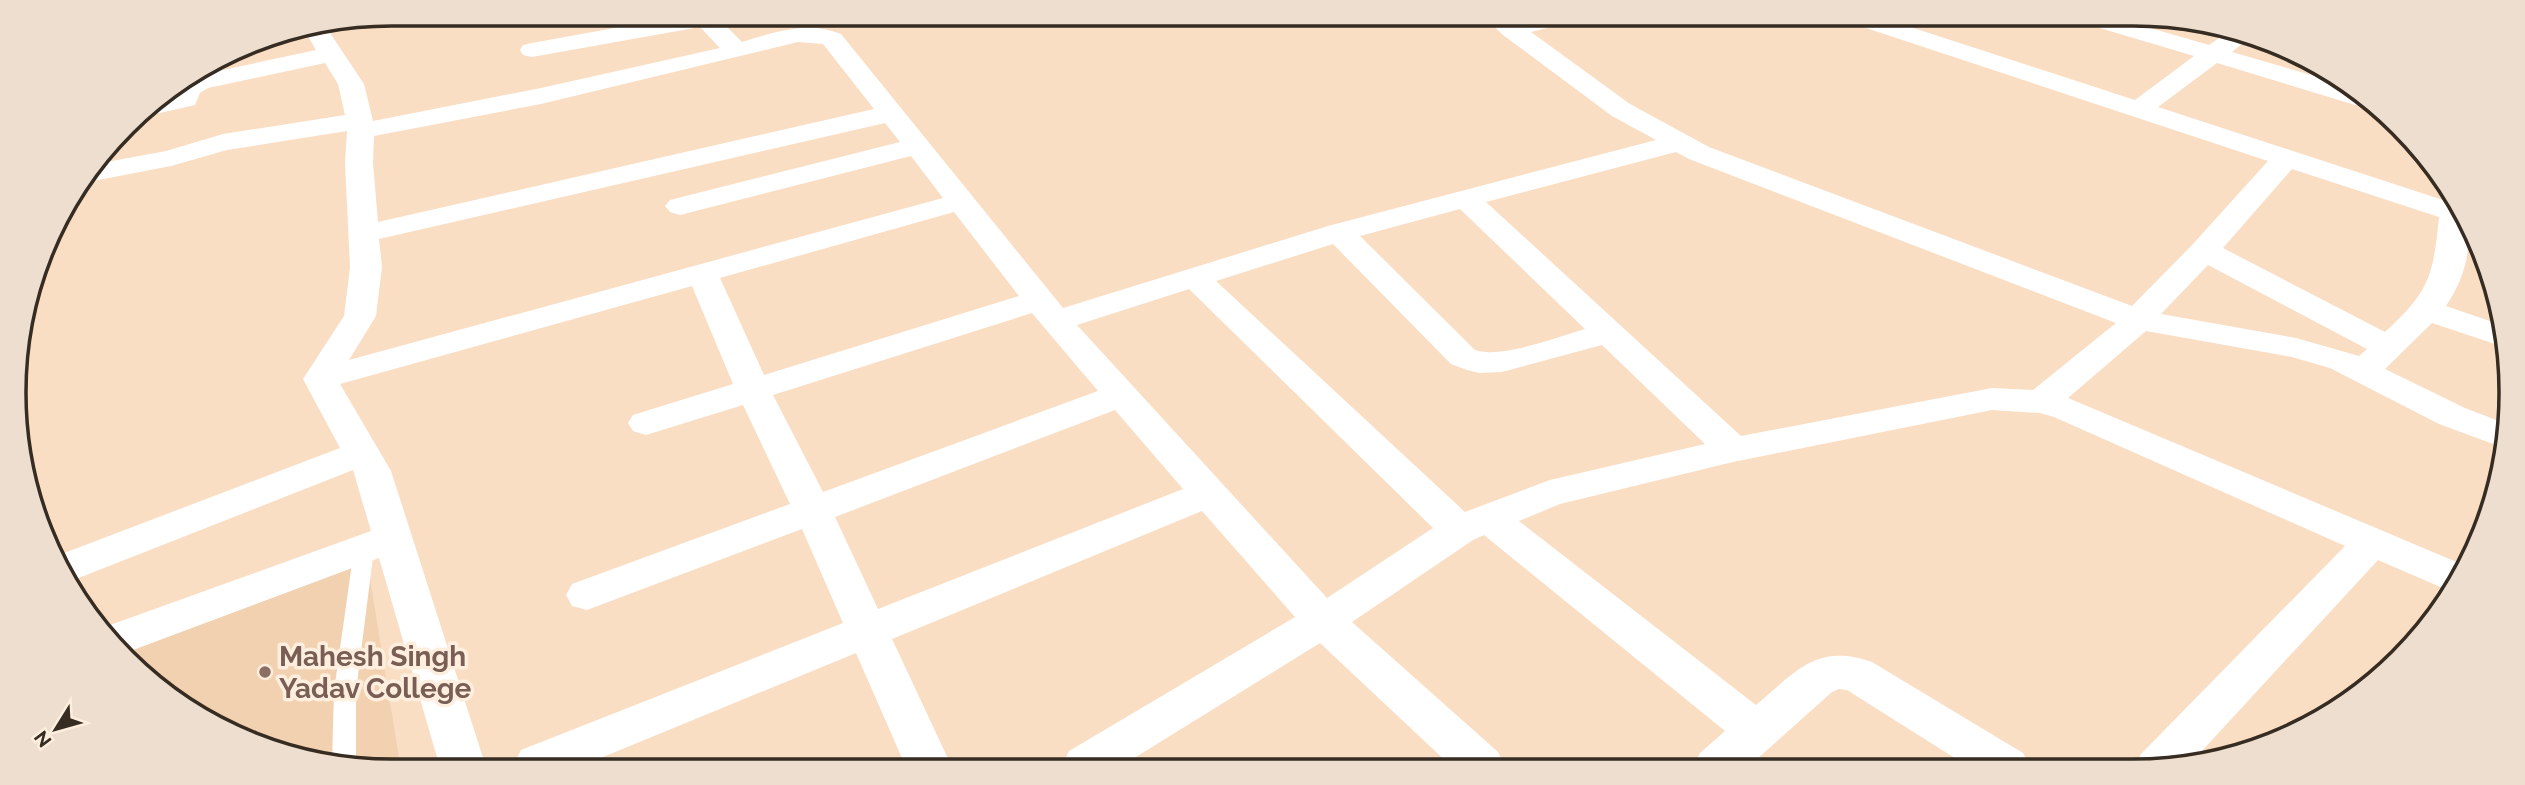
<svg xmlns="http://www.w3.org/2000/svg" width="2525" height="785" font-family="Raleway,sans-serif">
  <rect width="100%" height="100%" fill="#fadec4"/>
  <path fill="#f2d1b1" d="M363,535L400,764H318L183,707L107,637Z"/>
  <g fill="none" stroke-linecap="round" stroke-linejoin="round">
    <path fill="#fff" fill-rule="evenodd" d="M364,542L371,544L374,549L356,691V764H332L334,691L354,549L357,544Z"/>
    <path fill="#fff" fill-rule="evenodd" d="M686,15H715L742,42C775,32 807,20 841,34L1063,308L1328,226L1656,140L1612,116L1503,35L1485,18L1512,19L1516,22L1528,19H1567L1563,24L1531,32L1630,104L1709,147L2132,306L2193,244L2268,161L1857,25L1853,20H1889L2135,100L2194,56L2093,26L2089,21H2126L2209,45L2229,31L2248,39L2232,52L2352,87L2370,105H2355L2217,63L2158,107L2446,201L2454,198C2458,209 2467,222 2468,234C2470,260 2460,285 2446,306L2504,326V347L2432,323L2385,369L2465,408L2504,423V448L2439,424L2330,368L2292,357L2146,331L2068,398L2466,566L2460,581L2452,592L2378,560L2188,766L2182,768H2134L2141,754L2345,546L2054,417L2040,413L1992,410L1733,462L1560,504L1519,521L1756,705C1797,671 1816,643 1872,662L2023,753L2030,767H1969L1847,690L1839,689L1832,692L1748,767H1693L1700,753L1725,731L1484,535L1473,540L1352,622L1498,752L1505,766H1451L1320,643L1123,765H1062L1069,751L1295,617L1202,511L892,639L951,765H905L856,653L586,764H514L521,750L843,623L802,529L587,610L572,606L566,595L572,584L790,504L743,405L646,435L633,431L628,423L633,415L733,384L692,286L340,384L391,471L485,764H439L379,558L125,653L99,629L371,531L353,470L71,581L59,555L340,448L303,379L344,316L350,267L345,163L347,131L227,150L171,166L93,181L87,180L101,163L166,151L223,134L345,115L338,84L325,63L208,88L200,93L195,105L142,117L137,116C146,103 159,97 174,94L175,88L195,76L316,50L305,31L326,27L364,84L373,121L541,88L720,48L700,27L532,57L523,55L520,50L523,45L532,43ZM798,42L823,44L874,109L378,222L373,163L374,136L541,104ZM885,123L900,142L670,200L665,206L670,212L680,215L911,156L943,198L349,360L376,316L382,267L379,239ZM1676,152L1689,159L2116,323L2033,390L1992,388L1741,436L1486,202ZM2292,169L2439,217C2433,276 2430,291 2385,332L2223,248ZM1460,209L1585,329C1557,337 1501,359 1475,350L1360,236ZM954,212L1019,296L764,375L720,278ZM1333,244L1451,364L1467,370L1479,373L1502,372L1602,345L1705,444L1550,480L1465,512L1216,281ZM2208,265L2367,349L2359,356L2296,338L2161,314ZM1189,289L1433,528L1327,598L1077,325ZM1032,313L1098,391L823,492L773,395ZM1115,410L1183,489L878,609L835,517Z"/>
  </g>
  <circle fill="#8d6e63" stroke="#feeede" stroke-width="2.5" cx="265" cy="672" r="7"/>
  <g text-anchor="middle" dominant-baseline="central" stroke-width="7" stroke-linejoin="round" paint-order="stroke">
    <g font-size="28" font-weight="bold" fill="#785e54" stroke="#feeede" text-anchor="start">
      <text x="279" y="656">Mahesh Singh<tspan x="279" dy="32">Yadav College</tspan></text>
    </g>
  </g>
  <path d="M0 0H2525V785H0ZM392 26H2133A366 366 0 0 1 2499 392V393A366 366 0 0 1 2133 759H392A366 366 0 0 1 26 393V392A366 366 0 0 1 392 26Z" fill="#eedecf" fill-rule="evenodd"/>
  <path fill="none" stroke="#362c22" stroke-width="3.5" d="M392 26H2133A366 366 0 0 1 2499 392V393A366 366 0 0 1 2133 759H392A366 366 0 0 1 26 393V392A366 366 0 0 1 392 26Z"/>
  <g transform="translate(56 729) rotate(233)" stroke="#feeede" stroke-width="5" paint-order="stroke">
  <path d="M0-5L12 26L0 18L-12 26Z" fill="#362c22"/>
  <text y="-10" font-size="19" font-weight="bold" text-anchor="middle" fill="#362c22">N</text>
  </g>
</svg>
